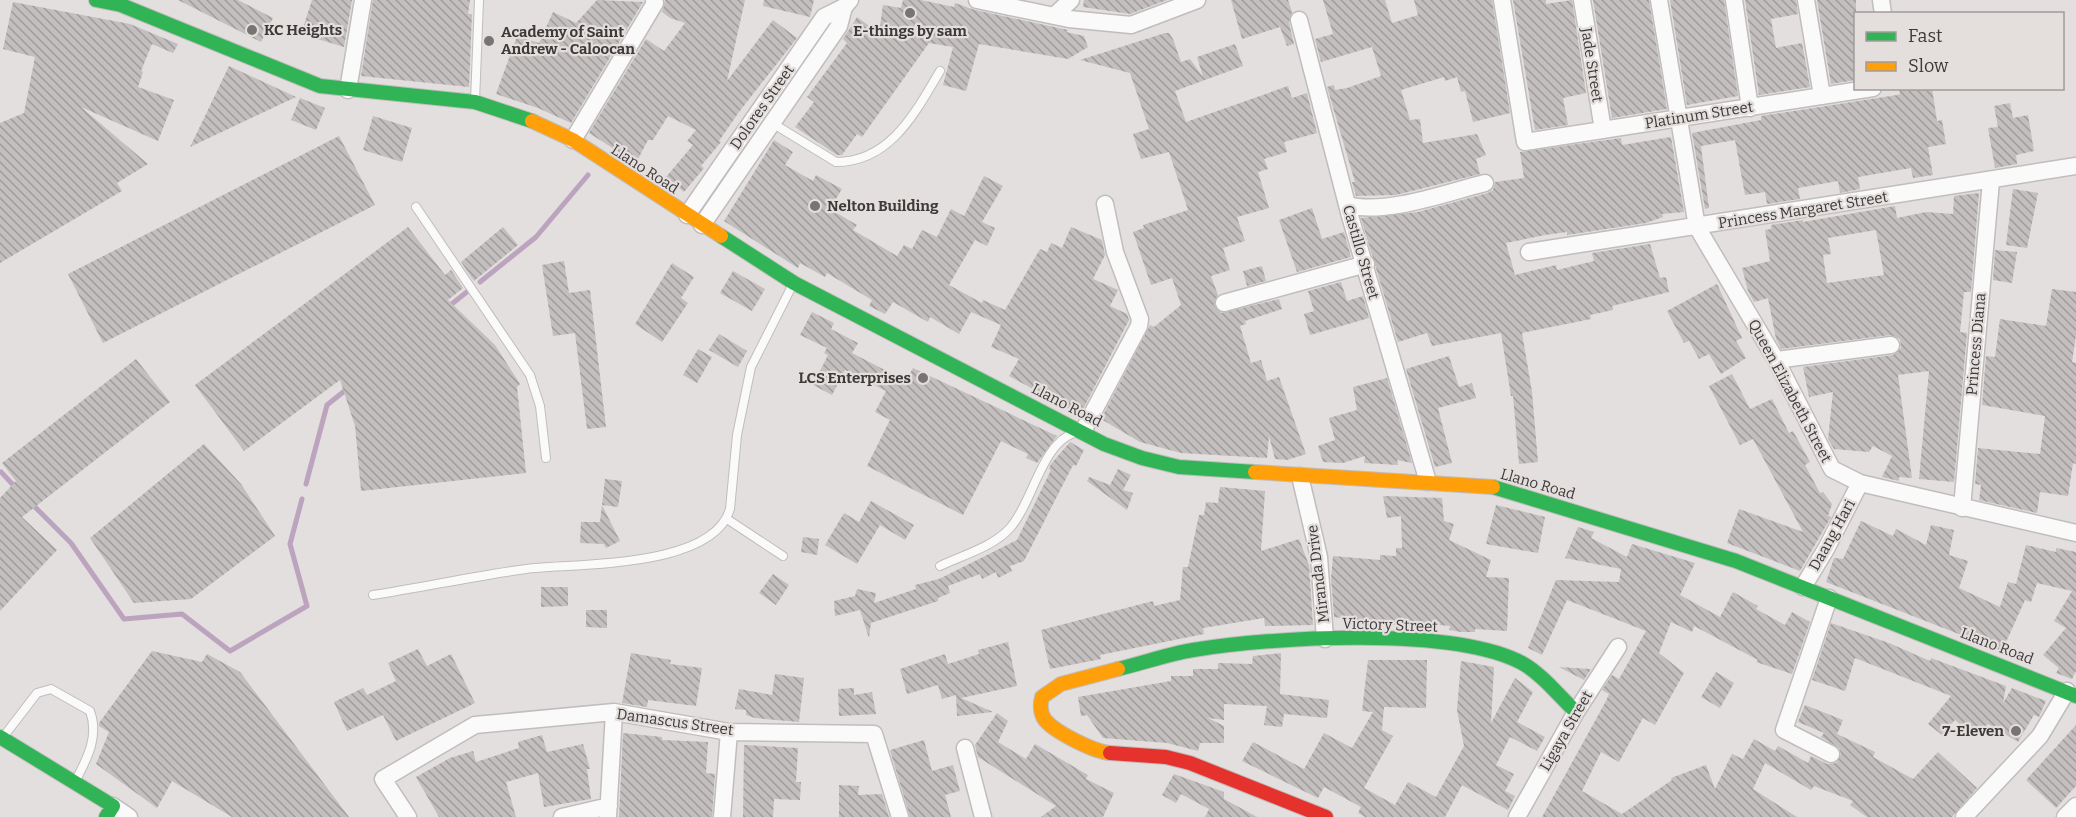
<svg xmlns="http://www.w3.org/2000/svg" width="2076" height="817" font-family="Bitter,serif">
  <defs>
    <pattern id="building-back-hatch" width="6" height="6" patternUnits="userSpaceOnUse" patternTransform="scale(1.5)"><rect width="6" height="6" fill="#c2bfbe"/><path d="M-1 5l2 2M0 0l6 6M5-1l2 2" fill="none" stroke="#9f9c9b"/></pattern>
  </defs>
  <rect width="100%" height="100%" fill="#e3dfde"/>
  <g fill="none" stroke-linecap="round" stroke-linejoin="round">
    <path stroke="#bca3be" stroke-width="5" d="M480,282L536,237L588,175
      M448,307L468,291
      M1,472L16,488
      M306,484L327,405L347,389
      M31,503L71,543L124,619L182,614L230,651L307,606L290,544L302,499"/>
  </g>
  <path fill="url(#building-back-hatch)" fill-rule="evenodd" d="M178,0H238L273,18L261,42Z
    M312,0H352L344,47L301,34Z
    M373,0H470L468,14H472L469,87L361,76Z
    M597,0L643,2L571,123L538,108L496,94L517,36L539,43L553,12L576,23Z
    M665,0H745L727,81L773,20L797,38L739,112L719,141L721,142L701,166L704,168L684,192L666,177L693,145L687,141L696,130L668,116L653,140H648L636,163L589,133L646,39L664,51L685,23L670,18L662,12Z
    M764,0H814L810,17L763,6Z
    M903,0H921L954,7L955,3L975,10L1068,30L1066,32L1084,36L1088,47L1068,59L979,44L966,91L943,85L953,47L929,43L862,137L857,134L842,155H837L795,127L814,102L807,97L847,43L843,39L857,17L879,33L883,5L901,8Z
    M1084,0H1167L1130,14L1083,7Z
    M1231,0H1288L1292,12L1289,23L1294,44L1287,46L1280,27L1242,39Z
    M1323,0H1385L1392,23L1418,15L1414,0H1492L1510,113L1473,122L1465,91L1461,92L1457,77L1445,81L1444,77L1401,90L1410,120L1420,119L1423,143L1477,134L1486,155L1476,159L1480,174L1396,195L1356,196L1352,182H1355L1327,87L1334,85L1335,90L1347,88L1381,76L1372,47L1321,62L1315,39L1333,34Z
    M1513,0H1546V4L1572,0L1586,93L1563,98L1568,125L1535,130Z
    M1593,0H1649L1667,109L1612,118Z
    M1670,0H1724L1738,96L1687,105Z
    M1745,0H1796L1798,14L1771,19L1776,48L1802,43L1810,87L1759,95Z
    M1817,0H1856V80L1831,84Z
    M13,2L130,24L178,44L173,53L152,44L141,71L143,72L138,87L174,100L158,141L81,107L148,164L117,183L122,191L0,263V123L24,113L35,57L3,49Z
    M1165,33H1169L1173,39L1181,62L1190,59L1203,77L1197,57L1235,44L1243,66L1175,91L1186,122L1288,86L1292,98L1307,93L1317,133L1284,142L1287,152L1264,159L1268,169L1258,172L1269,208L1237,217L1245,241L1223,248L1230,270L1211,276L1218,295L1214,305L1221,313L1279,299L1282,309L1245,321L1246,324L1240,326L1251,363L1261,360L1267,381L1279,377L1306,454L1287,460L1275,459L1269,436L1267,458L1181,453L1140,442L1101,419L1150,325L1154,327L1181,305L1172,278L1151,285L1133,232L1144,228L1143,225L1188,210L1169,152L1141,159L1133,134L1149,129L1130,73L1080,60Z
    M229,66L296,97L190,147L206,114Z
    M1899,88H1932L1937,121L1942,120L1946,144L1928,147L1933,175L1913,178L1911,168L1858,177L1860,189L1840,193L1838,181L1798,188L1800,199L1767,204L1765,192L1745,195L1735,140L1701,146L1709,208L1705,209L1692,133L1761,120V116L1897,95L1900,94Z
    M300,98L325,108L316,130L291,120Z
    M2010,103L2013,118L2028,115L2034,151L2016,155L2017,164L1995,168L1988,128L1998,127L1994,106Z
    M373,116L412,128L402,162L363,150Z
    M339,136L375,205L103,343L68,274Z
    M1671,137L1684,212L1662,214L1663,217L1646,223L1567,235V232L1545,235L1506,243L1515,275L1556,265L1557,270L1594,261L1592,253L1650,244L1660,278L1666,277L1669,292L1612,306L1613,310L1590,315L1591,319L1522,333L1532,392L1538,462L1519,464L1513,396H1511L1501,333L1432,346L1427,333L1398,342L1361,218L1418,212L1488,193L1493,190L1495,182L1524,178L1520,152L1621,138L1622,145Z
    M774,140L793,152L785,165L813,181L816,175L842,189L830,209L857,225L853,230L897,256L904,245L912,249L922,230L937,237L951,209L964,216L984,176L1003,186L982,222L995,228L987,246L975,240L949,285L982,303L983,300L1005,310L1040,249L1047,252L1051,243L1062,248L1071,227L1102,240L1105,255L1093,279L1118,290L1110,306L1127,314L1129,320L1080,415L1009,376L1019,359L991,347L1001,325L971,312L959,334L930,317L928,322L893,302L885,314L869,306L872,300L827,273L825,277L800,263L798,268L724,221Z
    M2013,189L2038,193L2027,248L2006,245Z
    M1979,193L1971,292H1964L1960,332L1967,333L1954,482L1919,479L1929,371L1898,375L1912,478L1899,477V481L1882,477L1892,456L1873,446L1869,452L1834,449L1828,439L1833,392L1809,397L1803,367L1893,355L1901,348L1900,339L1890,335L1781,349L1776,339L1768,298L1754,302L1748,291L1742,268L1770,261L1765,230L1771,229V225L1803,220V222L1895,206L1897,218L1926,212L1953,214L1954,196ZM1876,230L1884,275L1827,283L1823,255L1831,254L1828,238Z
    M1312,208L1322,239L1344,232L1351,257L1297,272L1279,220Z
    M408,227L445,275L451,270L463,288L448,300L495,345L520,384L517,387L526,473L361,491L355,426L340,380L244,451L195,385Z
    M503,227L518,245L474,281L461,262Z
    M1995,250L2017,252L2012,283L1993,280Z
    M564,261L569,293L590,290L606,427L587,429L575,333L553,336L542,265Z
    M672,263L694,277L681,298L688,303L662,342L635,324Z
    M1262,266L1266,281L1247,286L1243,271Z
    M733,271L765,289L752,311L720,293Z
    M1341,282L1347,301L1363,296L1369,318L1310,335L1304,314L1314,311L1308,291Z
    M1717,284L1742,338L1736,341L1746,358L1721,374L1709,354L1699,359L1689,341L1684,343L1667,311Z
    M2052,289L2076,292V335L2072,362L2076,363V464L2073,463L2068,496L2040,492L2037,513L1979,500L1981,485L1975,484L1978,448L2040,454L2045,416L1982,405L1986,356L1995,357L2000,319L2046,326Z
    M812,312L834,323L831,329L858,343L852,353L906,381L913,368L1057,436L1037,463L1026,458L1028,454L1001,441L963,515L867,466L890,420L875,412L886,391L845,370L832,395L813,385L828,355L824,353L827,348L800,335Z
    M719,334L747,351L738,367L709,350Z
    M698,349L712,357L697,383L683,375Z
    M1449,356L1459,387L1472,383L1476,398L1438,408L1452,463L1435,467L1406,369Z
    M136,359L170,402L22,517L57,550L0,611V498L16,481L2,463Z
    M1732,374L1750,409L1772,399L1789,433L1793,431L1810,462L1805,465L1820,493L1823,492L1832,504L1828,516L1831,517L1800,571L1727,543L1739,509L1803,532L1753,439L1740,445L1709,386Z
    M1387,378L1412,463L1397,460L1398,465L1364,463L1365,456L1343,463L1323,462L1318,446L1335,440L1329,418L1357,410L1353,387Z
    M1070,442L1084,450L1076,466L1073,465L1024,561L1010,566L1012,571L998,578L996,572L982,579L980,574L948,586L950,593L938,598V601L871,623L869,638L860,610L835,616L834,601L855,596L857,589L876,593L874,603L916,589L915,585L939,579L1017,540L1051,470L1049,469L1051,464Z
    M204,444L241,484L275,536L191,599L134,603L90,538Z
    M1118,469L1131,475L1123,490L1133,493L1127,510L1087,481L1089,477L1110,485Z
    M605,479L622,481L618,507L602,505Z
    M1220,487L1265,491L1261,551L1299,539L1309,565L1313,625L1265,626L1264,618L1203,628L1204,634L1100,655L1101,659L1050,669L1041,630L1153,601L1154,606L1180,600L1183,567H1188L1199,515H1204L1206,502L1218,503Z
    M1383,496L1442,498L1444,521L1454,524L1449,540L1491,560L1486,577L1509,578L1507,631L1475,629V632H1461L1449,630L1450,626L1405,622L1402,626L1334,617L1331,578L1333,556L1380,560V555L1396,556V548H1402L1401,516L1387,518Z
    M871,501L914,525L905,540L880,525L857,564L825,545L844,513L859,522Z
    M602,505L620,541L606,548L604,544L580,543L581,522H600Z
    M1496,505L1545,517L1538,553L1486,544Z
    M1861,521L1893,536L1896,529L1926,545L1931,525L1954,530L1949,555L1968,561L1959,588L2000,607L2008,582L2016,584L2026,545L2056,552V548L2076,552V671L2072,679L2056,673L2059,668L2043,655L2066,628L2054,621L2072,591L2037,583L2031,602L2025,600L2002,651L1826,582L1834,558L1843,559Z
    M1578,527L1594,532L1591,538L1627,557L1632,544L1695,563L1680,595L1720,617L1733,592L1758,606L1756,609L1785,625L1792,612L1810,622L1792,674L1756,662L1758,660L1694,626L1692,632L1671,622L1659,653L1684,673L1655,725L1643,718L1619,762L1601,752L1582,791L1622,814L1672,780L1671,778L1706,765L1715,789L1732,754L1743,759L1754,739L1775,751L1778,746L1808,763L1811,756L1827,764L1836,763L1841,754L1839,748L1821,737L1824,733L1798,722L1805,705L1843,720L1837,734L1875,752L1873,757L1913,779L1938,752L1977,788L1952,817H1867L1850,805L1853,801L1814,786L1811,790L1765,763L1753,789L1797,817H1542L1606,701L1609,694L1602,690L1612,675L1619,679L1646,631L1567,600L1542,655L1528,648L1556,580L1619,582L1621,569L1565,558Z
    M803,537L819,539L817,555L801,552Z
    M773,574L789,585L776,605L759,593Z
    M541,587H568V606L541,607Z
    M586,610H607V628L586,627Z
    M1831,623L1889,643L1930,661L1931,658L2006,686L2003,703L2012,688L2046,701L2039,717L2034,715L2018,742L1988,724L1975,738L1955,720L1942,735L1928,724L1951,696L1855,658L1845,691L1812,680Z
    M1008,642L1017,686L961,698L993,712L957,716L956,695L942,699L938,685L907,694L900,669L945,654L948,664L979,654L978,650Z
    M418,649L427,666L451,654L475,703L396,741L383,715L347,731L334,702L363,688L367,695L396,681L388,663Z
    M152,651L202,662L207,654L240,672L349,817H232L172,781L157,808L96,764L109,732L99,726V723Z
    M631,653L671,660L670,664L702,668L696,706L648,700L647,707L622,703Z
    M1281,653L1280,694L1329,700L1327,718L1284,714L1282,727L1264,725L1267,706L1224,704V720L1208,718L1224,726V743H1200L1198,751L1167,743L1103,738L1087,715L1081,716L1078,697L1171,681V676H1193V669H1218V663L1252,664L1253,656Z
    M1368,660H1427L1426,708L1384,707L1382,730L1393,736L1364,788L1395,805L1408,782L1436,797L1464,746L1457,710L1461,661L1494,667L1491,723L1515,678L1533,692L1517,722L1545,737L1537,751L1510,737L1496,765L1514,774L1505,791L1515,796L1508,810L1462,785L1445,817H1365L1358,813L1361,807L1324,787L1318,798L1242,761L1253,742L1304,769L1324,733L1352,748L1373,712L1362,711Z
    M1559,667L1591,669L1584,680Z
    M1716,672L1734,683L1720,708L1701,697Z
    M775,674L804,678L799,722L755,718L746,715V710L735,709L739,689L772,695Z
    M854,688V695L872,692L876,714L839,716L838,689Z
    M997,713L1008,721L998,742L1026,759L1035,744L1088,775L1086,779L1114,793L1103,817H1041L1056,806L978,757L975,745Z
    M2076,725V786L2056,808L2026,780Z
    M623,733L662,737V740L708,742L706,773L715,774L712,817H619Z
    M542,735L547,752L583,744L590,769H587L591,799L544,807L538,773L506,782L516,817H439L416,777L450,758L473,751L476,762L519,748L518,742Z
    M924,740L932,771L953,765L960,791L945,795L951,817H910L890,750Z
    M744,745L798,748L796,782H801L800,800L774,799L773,817H743Z
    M1174,774L1224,792V799L1257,817H1205L1209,809L1181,794L1176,803L1162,795Z
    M839,785L859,786L858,795L882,794L889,817H839Z"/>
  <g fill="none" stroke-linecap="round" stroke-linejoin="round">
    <g stroke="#c0bdbc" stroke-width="10">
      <path id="lane" d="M475,101L479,0
        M772,123L836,162C891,162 916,111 940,71
        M416,207L530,375L540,406L546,458
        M727,519L783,556
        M940,566C963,555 993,547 1010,528C1032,504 1042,443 1074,433
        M373,595C424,587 475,576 526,569C575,563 713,569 730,509L737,435L751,367L792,286
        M4,736L37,693L51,689L90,711C99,736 88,757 76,780"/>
    </g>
    <g stroke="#c0bdbc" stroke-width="19">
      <path id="street" d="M977,0L1069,19L1131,25L1197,0
        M1502,0L1525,142L1873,88
        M1582,0L1603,130
        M1659,0L1697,227L1776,360L1832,469L1860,483L2076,533
        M1734,0L1750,108
        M1806,0L1822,96
        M1881,0L1883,14
        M1054,16L1071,0
        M1299,20L1350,216L1428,482
        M348,90L363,0
        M573,140L655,3L654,0
        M1347,205C1387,215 1445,193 1485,183
        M687,215L824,17L844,7L850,0
        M702,225L839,26L844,7
        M1529,252L2076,166
        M1224,303L1366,264
        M1776,360L1891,345
        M1083,431L1139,326L1140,319L1115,252L1105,204
        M1300,476L1319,557L1325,639
        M1962,508L1991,181
        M1803,587L1826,549L1860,483
        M1829,598L1784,730L1831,754
        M965,748L983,817
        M113,806L129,817
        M408,817L383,779L475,725L614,712L729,732L874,734L900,817
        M562,817L609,806
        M608,817L614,712
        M722,817L729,732
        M1517,817L1576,712L1618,647
        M1964,817L2040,736L2067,691
        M2065,817L2076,806"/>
    </g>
    <g stroke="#c0bdbc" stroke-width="16">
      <path id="fast" d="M96,0L121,5L320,86L475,102L532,121
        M721,236L794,283L1104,444L1142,458L1179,467L1255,472
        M1493,487L1736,561L2076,696
        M1118,669C1143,663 1168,654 1193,650C1272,637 1452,626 1522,663C1542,674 1560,697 1576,712
        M0,737L113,806L106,817"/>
    </g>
    <g stroke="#c0bdbc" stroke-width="16">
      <path id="slow" d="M532,121L573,140L721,236
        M1255,472L1493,487
        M1110,753C1095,752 1056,733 1045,720C1040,713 1040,705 1042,697L1061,684L1118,669"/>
    </g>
    <g stroke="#c0bdbc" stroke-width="16">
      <path id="jam" d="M1110,753L1166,757L1190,763L1326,817"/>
    </g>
    <use href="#lane" stroke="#fbfafa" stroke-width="8"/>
    <use href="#street" stroke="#fbfafa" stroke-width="16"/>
    <use href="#fast" stroke="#30b455" stroke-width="14"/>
    <use href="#slow" stroke="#ff9f0a" stroke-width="14"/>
    <use href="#jam" stroke="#e5322d" stroke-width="14"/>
  </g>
  <g fill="#777473" stroke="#e4dedd" stroke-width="2">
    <circle cx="910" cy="13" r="6"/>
    <circle cx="252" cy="30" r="6"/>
    <circle cx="489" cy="41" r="6"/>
    <circle cx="815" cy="206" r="6"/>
    <circle cx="923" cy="378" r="6"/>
    <circle cx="2016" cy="731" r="6"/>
  </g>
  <g text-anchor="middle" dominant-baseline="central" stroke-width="4.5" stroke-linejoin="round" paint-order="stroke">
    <g font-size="15" font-weight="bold" fill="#3d3a3a" stroke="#e4dedd" text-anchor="start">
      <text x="264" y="30">KC Heights</text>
      <text x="910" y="31" text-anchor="middle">E-things by sam</text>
      <text x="501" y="32">Academy of Saint<tspan x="501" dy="17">Andrew - Caloocan</tspan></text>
      <text x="827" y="206">Nelton Building</text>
      <text x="911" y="378" text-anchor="end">LCS Enterprises</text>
      <text x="2004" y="731" text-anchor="end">7-Eleven</text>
    </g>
    <g font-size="15" fill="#3d3a3a" stroke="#e4dedd">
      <text transform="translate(1592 65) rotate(81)">Jade Street</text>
      <text transform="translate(762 107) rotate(-55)">Dolores Street</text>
      <text transform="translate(1699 115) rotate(-9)">Platinum Street</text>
      <text transform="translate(645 169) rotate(33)">Llano Road</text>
      <text transform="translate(1803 210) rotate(-9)">Princess Margaret Street</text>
      <text transform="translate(1361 252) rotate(74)">Castillo Street</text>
      <text transform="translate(1976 344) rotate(-85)">Princess Diana</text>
      <text transform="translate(1790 391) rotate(62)">Queen Elizabeth Street</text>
      <text transform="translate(1067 405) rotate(27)">Llano Road</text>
      <text transform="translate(1538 484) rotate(16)">Llano Road</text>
      <text transform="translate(1832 535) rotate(-61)">Daang Hari</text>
      <text transform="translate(1318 574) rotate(-97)">Miranda Drive</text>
      <text transform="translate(1390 625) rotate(2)">Victory Street</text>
      <text transform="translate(1997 646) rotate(21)">Llano Road</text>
      <text transform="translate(675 722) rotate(8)">Damascus Street</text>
      <text transform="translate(1566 731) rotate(-60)">Ligaya Street</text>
    </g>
  </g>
  <rect x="1854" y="12" width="210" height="78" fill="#e4dedd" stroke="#a19c9c" stroke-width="1.5"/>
  <rect x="1866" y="32" width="30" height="9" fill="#30b455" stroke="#a19c9c" stroke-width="1.5"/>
  <text x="1908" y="42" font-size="18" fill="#3d3a3a">Fast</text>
  <rect x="1866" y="62" width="30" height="9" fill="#ff9f0a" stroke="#a19c9c" stroke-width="1.5"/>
  <text x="1908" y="72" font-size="18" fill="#3d3a3a">Slow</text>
</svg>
